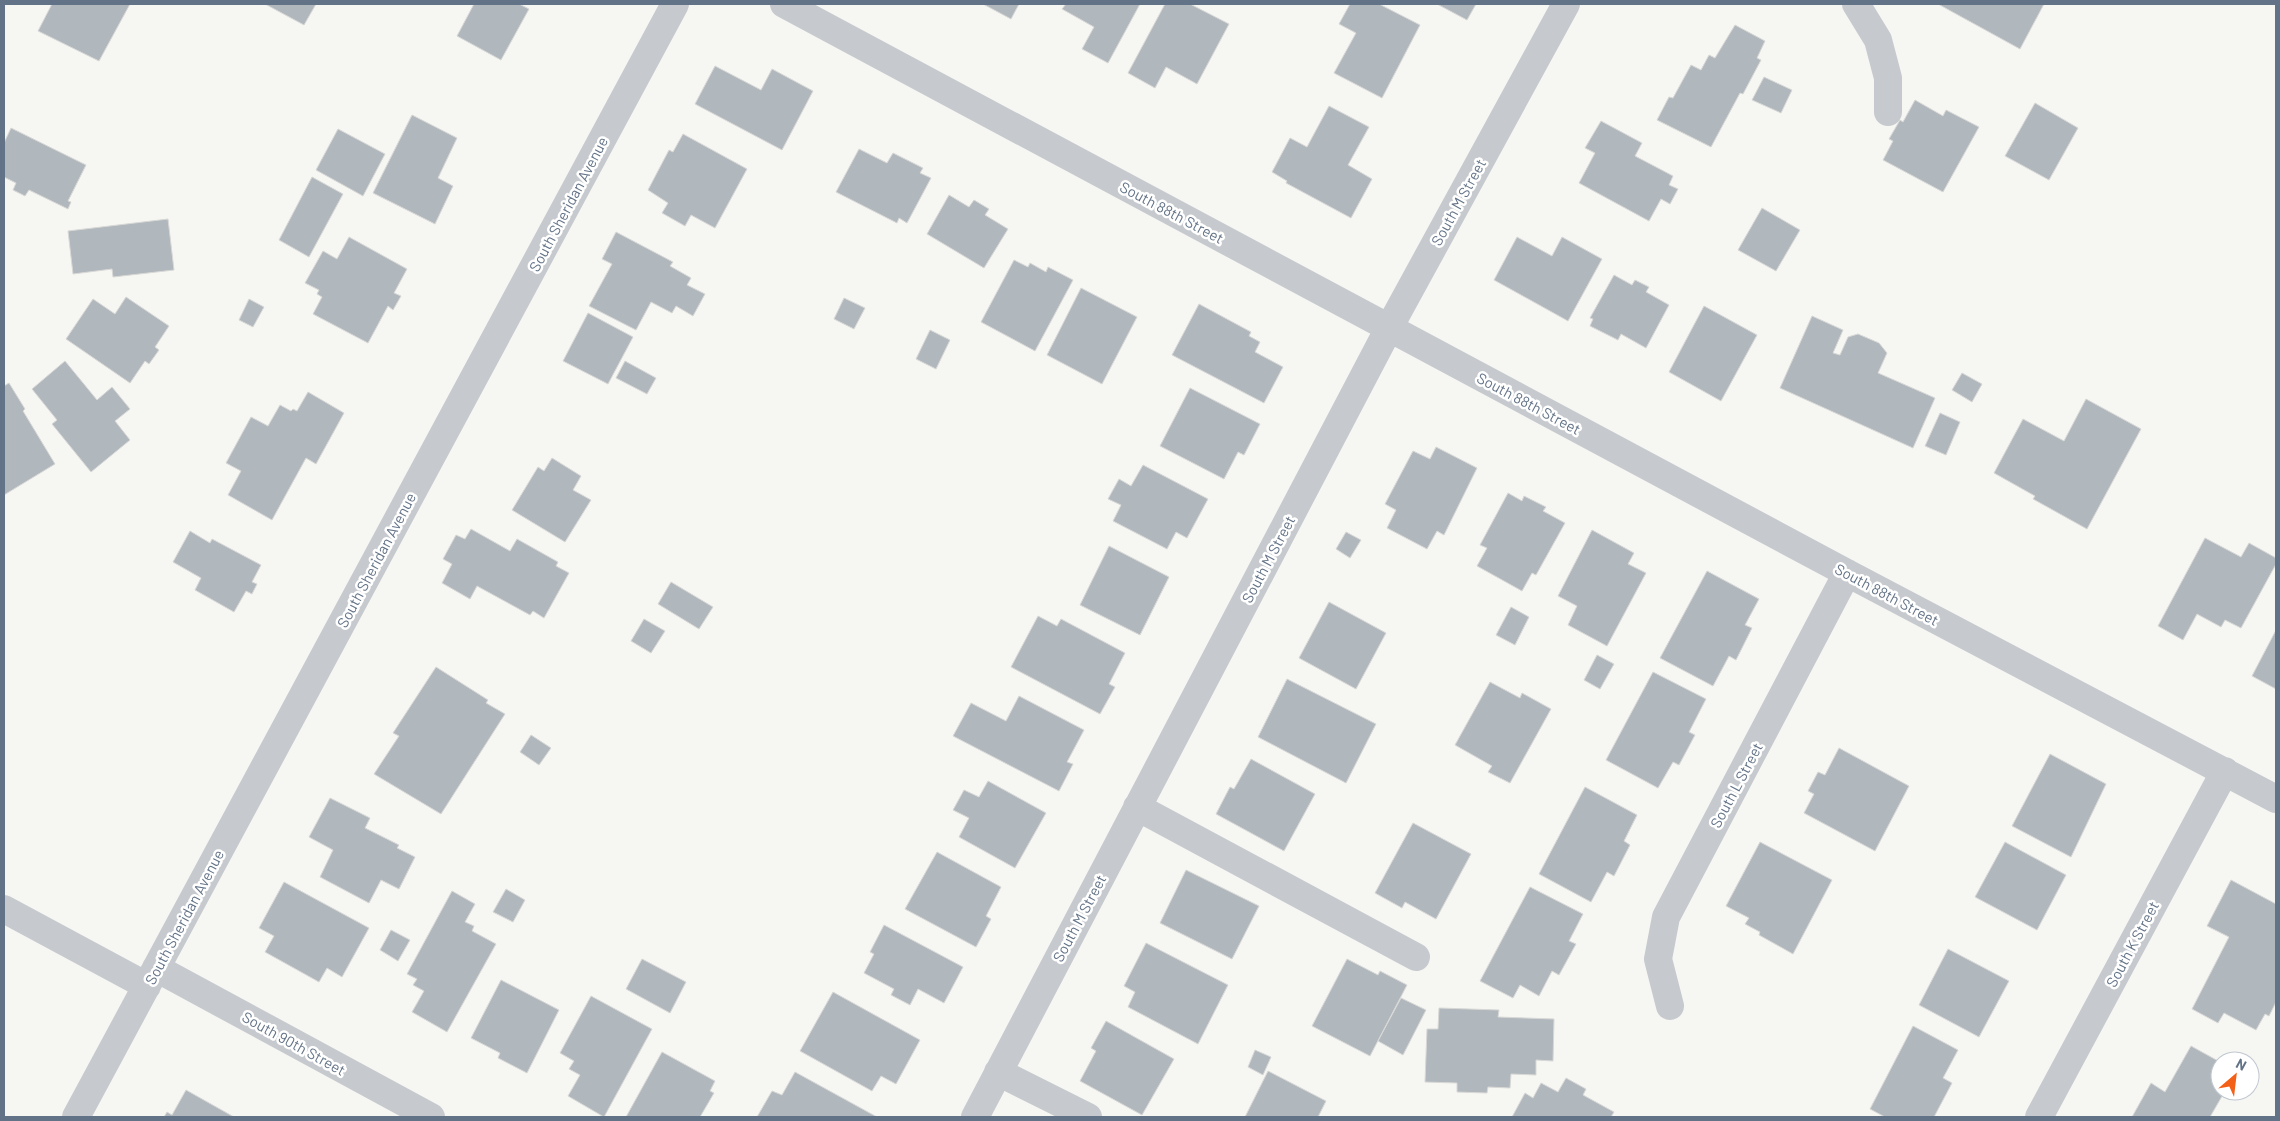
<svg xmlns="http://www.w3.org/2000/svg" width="2280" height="1121" font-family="Barlow,sans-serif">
  <rect width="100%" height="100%" fill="#f6f7f3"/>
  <path fill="#b0b7bd" stroke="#d8d8d6" d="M52,4H130L99,61L38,31Z
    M265,4H316L304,25Z
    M474,4H519L529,9L501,60L457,36Z
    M983,4H1019L1011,19Z
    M1066,4H1140L1108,63L1082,49L1094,27L1062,9Z
    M1165,4H1190L1229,24L1197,84L1166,67L1155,88L1128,73Z
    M1350,4H1379L1420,25L1382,98L1334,73L1356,33L1339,24Z
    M1437,4H1476L1467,20Z
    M1938,4H2044L2020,49Z
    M1735,25L1765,41L1757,58L1761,60L1743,94L1740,93L1711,147L1657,120L1669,97L1673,98L1691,65L1701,70L1709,55L1715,58Z
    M715,66L761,90L772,69L813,91L782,150L695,104Z
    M1764,77L1792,90L1781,113L1752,100Z
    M1915,100L1943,116L1946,110L1979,127L1943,192L1883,160L1893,141L1889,139L1900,120L1903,122Z
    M2035,103L2078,128L2049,180L2005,156Z
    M1329,106L1369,127L1348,165L1372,179L1351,218L1286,183L1287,181L1272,172L1290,138L1307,147Z
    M412,115L457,138L438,178L453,186L435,224L373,193Z
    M1601,121L1642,143L1635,156L1673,176L1669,185L1678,189L1670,204L1661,199L1649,221L1579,183L1595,153L1585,148Z
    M11,128L86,165L68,201L71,202L68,209L29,190L25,196L13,190L16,183L4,177V143Z
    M338,129L385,154L363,196L316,170Z
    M683,134L747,169L715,228L691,215L685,226L662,213L668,203L648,190L669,150L673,152Z
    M859,149L887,163L893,153L923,168L920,173L931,178L907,223L899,218L897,223L836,192Z
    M312,177L343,194L309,257L279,240Z
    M949,195L969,207L974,200L989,209L985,215L1008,229L984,268L927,234Z
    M1762,208L1800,230L1776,271L1738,250Z
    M168,219L174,270L113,277L112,269L73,274L68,231Z
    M616,232L673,262L670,266L691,278L687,285L705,294L693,316L676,306L672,313L651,302L636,330L589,306L612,264L602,259Z
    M349,237L407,269L394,293L401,296L393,310L388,306L368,343L313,314L322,297L317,294L319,290L305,283L323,251L337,259Z
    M1517,237L1552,256L1562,237L1602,259L1568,321L1494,280Z
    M1014,260L1028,267L1030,263L1046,272L1048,267L1073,280L1035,351L981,322Z
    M1614,275L1632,285L1635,280L1649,287L1646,292L1669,305L1646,348L1621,334L1618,340L1590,326L1593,319L1590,318Z
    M1081,288L1137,317L1102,384L1047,355Z
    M126,297L169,326L155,347L159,350L149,364L145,361L130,383L66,339L93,299L115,314Z
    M844,298L865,308L854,329L834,319Z
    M249,299L264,307L253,327L239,320Z
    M1199,304L1251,332L1249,336L1260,342L1255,352L1283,367L1264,403L1172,355Z
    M1704,306L1757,335L1721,401L1669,372Z
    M588,313L633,337L608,384L563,361Z
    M1812,316L1843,330L1833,353L1840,355L1848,337L1858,334L1879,343L1887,353L1878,373L1935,398L1913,448L1780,388Z
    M930,330L950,340L936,369L916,359Z
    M65,361L97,400L112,387L130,409L115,421L130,440L91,472L52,424L57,420L32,389Z
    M625,361L656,378L647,394L616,378Z
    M1962,373L1982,384L1972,402L1952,390Z
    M9,383L25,409L23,411L55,464L4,495V386Z
    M1190,388L1260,424L1244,455L1238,452L1224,479L1160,446Z
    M308,392L344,413L316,464L306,458L272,520L228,495L241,471L226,463L251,417L268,426L280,405L291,411L293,409L297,411Z
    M2086,399L2141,429L2087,529L2033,499L2035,496L1994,473L2023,419L2064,441Z
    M1940,413L1960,422L1946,455L1925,446Z
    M1436,447L1477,468L1444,535L1437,531L1427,549L1387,528L1396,510L1385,504L1413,451L1430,459Z
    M552,458L581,476L573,490L591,500L565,542L512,510L538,467L544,471Z
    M1143,465L1208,499L1187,538L1176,532L1167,549L1113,521L1121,505L1108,499L1119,479L1131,486Z
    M1508,493L1522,501L1524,496L1546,507L1543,511L1565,523L1536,575L1532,573L1522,591L1477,566L1487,548L1480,545Z
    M471,529L510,551L517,539L558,562L556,566L569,573L544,618L533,611L530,615L477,586L470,599L442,583L452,564L443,559L456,535L465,539Z
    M1592,530L1634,553L1628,564L1646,573L1607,646L1568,625L1577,606L1558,596Z
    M190,531L210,543L212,539L261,565L252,582L257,584L252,594L246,591L234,612L195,590L201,578L173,562Z
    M1346,532L1361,540L1350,558L1336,549Z
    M2205,538L2241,557L2249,543L2276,558V564L2241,628L2225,620L2221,627L2197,614L2183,640L2158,626Z
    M1109,546L1169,577L1140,635L1080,605Z
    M1707,571L1759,599L1745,625L1752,628L1736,660L1729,656L1713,686L1660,658Z
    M671,582L713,607L699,629L658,604Z
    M1329,602L1386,633L1356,689L1299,658Z
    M1511,607L1529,617L1515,645L1496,635Z
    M1038,616L1057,626L1061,619L1125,653L1109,684L1115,687L1100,714L1011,667Z
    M644,619L665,631L651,653L631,641Z
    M2276,630V689L2252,676Z
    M1597,655L1614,664L1600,689L1584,680Z
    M436,667L488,700L486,703L505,714L441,814L374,774L399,736L393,733Z
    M1653,672L1706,699L1689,732L1695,735L1679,765L1673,762L1658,788L1606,760Z
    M1287,679L1376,724L1346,783L1258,737Z
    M1490,682L1520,698L1522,693L1551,709L1510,783L1488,772L1492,766L1455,745Z
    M1019,696L1084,730L1067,762L1073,764L1059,791L953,736L971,703L1006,721Z
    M531,735L551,748L539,765L520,752Z
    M1839,748L1909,786L1875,851L1804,813L1814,794L1808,791L1818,772L1825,775Z
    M2050,754L2106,784L2071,857L2012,826Z
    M1251,759L1315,794L1284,851L1216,814L1230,787L1234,789Z
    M988,781L1046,813L1015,868L959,837L969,818L953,810L964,790L979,797Z
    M1585,787L1637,815L1624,841L1630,845L1614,876L1607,872L1591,902L1539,874Z
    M330,798L370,818L365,828L399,845L397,848L415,857L399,889L381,880L369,903L320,877L333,850L309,837Z
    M1413,823L1471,854L1436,919L1405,902L1402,908L1375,893Z
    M1760,842L1832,880L1793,954L1759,935L1760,932L1745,924L1749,918L1726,906Z
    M2005,842L2066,875L2037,930L1975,897Z
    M937,852L1001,887L986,916L991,919L976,947L905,909Z
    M1186,870L1259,906L1232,959L1160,923Z
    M2231,880L2276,904V1002L2269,1016L2265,1014L2256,1030L2224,1013L2218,1023L2192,1009L2229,937L2207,926Z
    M284,882L369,928L342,977L327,968L319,982L265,952L274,936L259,928Z
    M1530,887L1583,914L1569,941L1576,944L1559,975L1552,971L1539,996L1520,985L1513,998L1480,981Z
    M506,889L525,900L513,922L493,912Z
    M452,891L475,904L465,922L474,926L472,931L496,944L447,1032L412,1012L424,991L413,985L417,979L407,974Z
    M884,925L963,967L944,1003L918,989L910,1005L891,995L894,989L864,973L874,954L870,952Z
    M391,930L410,940L398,961L380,950Z
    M1146,943L1228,985L1198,1044L1128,1007L1135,992L1124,986Z
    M1948,949L2009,981L1979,1037L1919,1005Z
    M642,959L686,982L670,1013L626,989Z
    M1347,959L1378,975L1380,971L1407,985L1370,1056L1312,1026Z
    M501,980L559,1010L527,1073L498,1058L500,1053L471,1038Z
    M833,992L920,1040L896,1084L881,1076L872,1091L800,1051Z
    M591,996L652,1029L604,1117L568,1096L580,1075L569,1069L574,1061L560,1053Z
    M1401,998L1426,1010L1403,1055L1378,1041Z
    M1439,1008L1499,1010L1498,1017L1554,1019L1553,1061L1536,1060V1075L1511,1074L1510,1088L1488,1087L1487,1093L1457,1092V1083L1425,1082L1427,1029H1438Z
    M1106,1021L1174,1059L1142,1115L1080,1081L1096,1051L1091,1048Z
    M1913,1026L1958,1050L1943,1078L1952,1083L1934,1117H1885L1870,1109Z
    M2191,1046L2220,1062V1091H2225L2210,1117H2132L2151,1083L2165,1092Z
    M1255,1050L1271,1057L1263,1075L1248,1067Z
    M662,1052L715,1081L710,1091L714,1093L700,1117H626Z
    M1268,1071L1326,1101L1318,1117H1245Z
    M795,1072L877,1117H757L772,1091L782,1095Z
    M1566,1078L1586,1089L1583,1095L1614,1112L1611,1117H1512L1525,1093L1533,1098L1541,1083L1558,1092Z
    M186,1090L234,1117H164L167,1112L172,1115Z"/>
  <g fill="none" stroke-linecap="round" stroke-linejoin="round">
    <path stroke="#c6c9cd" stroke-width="28" d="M784,4L1847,573L2276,799
      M1856,4L1878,40L1888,78V112
      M1137,807L1416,957
      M4,909L147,986
      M156,968L431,1117
      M1670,1006L1658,959L1666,917L1847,573
      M998,1072L1088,1117
      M76,1117L675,4
      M975,1117L1389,328L1566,4
      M2039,1117L2225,771"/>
  </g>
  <g text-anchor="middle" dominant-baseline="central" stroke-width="5" stroke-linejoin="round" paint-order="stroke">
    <g font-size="15" fill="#637387" stroke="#fff">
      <text transform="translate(1458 202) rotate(-61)">South M Street</text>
      <text transform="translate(568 204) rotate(-62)">South Sheridan Avenue</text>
      <text transform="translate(1172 212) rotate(28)">South 88th Street</text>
      <text transform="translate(1529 403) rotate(28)">South 88th Street</text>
      <text transform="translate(1268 559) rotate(-62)">South M Street</text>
      <text transform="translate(376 560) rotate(-62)">South Sheridan Avenue</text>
      <text transform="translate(1887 594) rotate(28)">South 88th Street</text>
      <text transform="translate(1736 785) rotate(-62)">South L Street</text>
      <text transform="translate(184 917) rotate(-62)">South Sheridan Avenue</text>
      <text transform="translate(1079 918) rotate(-62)">South M Street</text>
      <text transform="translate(2132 944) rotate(-62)">South K Street</text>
      <text transform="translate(294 1043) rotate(29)">South 90th Street</text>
    </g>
  </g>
  <rect width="2280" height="1121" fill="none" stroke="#637387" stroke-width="10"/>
  <g transform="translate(2235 1076) rotate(28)"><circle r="24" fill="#ffffff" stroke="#c1c7cf"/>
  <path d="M0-4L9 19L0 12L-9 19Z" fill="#f36017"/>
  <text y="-8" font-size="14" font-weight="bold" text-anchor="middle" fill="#637387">N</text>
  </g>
</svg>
